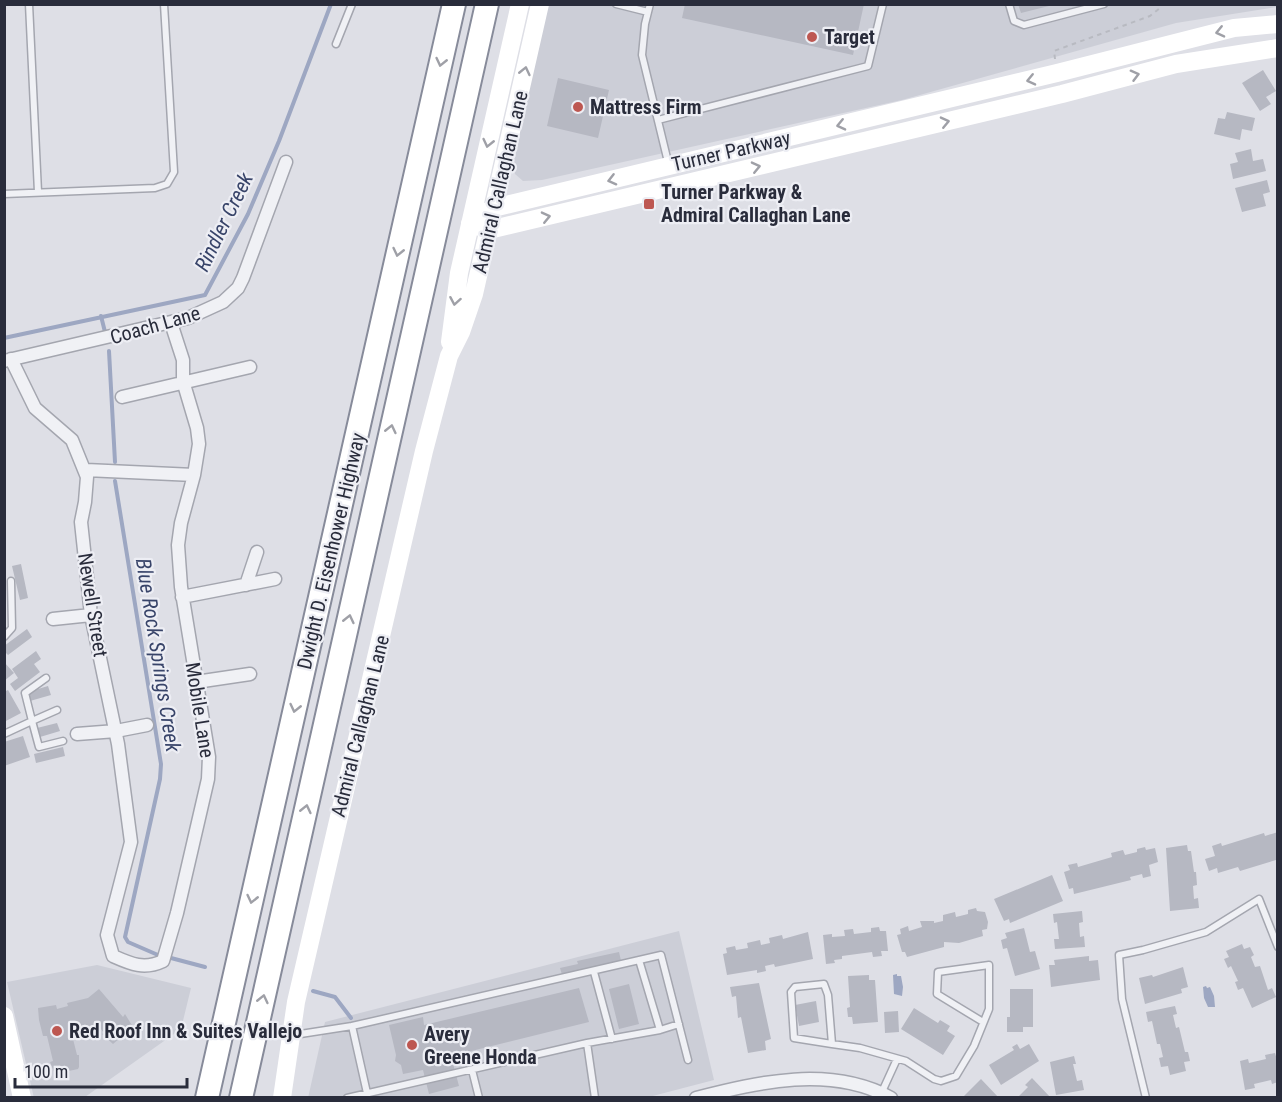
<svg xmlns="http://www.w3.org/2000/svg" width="1282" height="1102" font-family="'Roboto Condensed',sans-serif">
  <rect width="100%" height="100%" fill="#dedfe6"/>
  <path fill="#ccced7" d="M547,5H1277V7L1176,23L902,100L542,180L523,181L515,174L512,157Z
    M679,931L714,1080L645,1098H308L325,1022Z
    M97,965L191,988L181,1029L85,1097L34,1098L7,982Z"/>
  <path fill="#9da7c2" d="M897,974V976H901L903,987L902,996L894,994L893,975Z
    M1206,986L1207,988L1210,987L1214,996L1215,1007H1208L1204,998L1203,987Z"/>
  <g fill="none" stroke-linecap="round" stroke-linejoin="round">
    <path stroke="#9da7c2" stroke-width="4" d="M101,316L105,332
      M4,338L205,295L248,214L279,141L331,4
      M109,351L115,462
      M115,481L161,764L160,779L125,937L128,942L158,955
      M171,958L205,967
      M313,991L335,997L351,1018"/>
  </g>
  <path fill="#b6b8c2" d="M685,4H864L853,55L682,18Z
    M1018,4H1052L1053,5L1021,13Z
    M1263,70L1276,91L1266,97L1271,104L1260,111L1242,83Z
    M558,78L609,90L598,138L547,126Z
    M1227,112L1255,118L1252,131L1242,129L1240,140L1214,134L1218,118L1225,119Z
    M1251,149L1253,161L1263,159L1266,171L1233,179L1230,164L1238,162L1235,153Z
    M1267,180L1270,192L1263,194L1266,206L1242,212L1235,188Z
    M21,564L28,598L20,600L12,566Z
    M27,629L32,637L8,655L4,651V646Z
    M36,651L41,659L34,664L40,672L15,691L10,684L18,678L12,669Z
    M4,662L14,673L4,681Z
    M48,686L51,695L30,701L28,692Z
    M8,690L21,713L4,722V692Z
    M57,723L60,731L40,737L37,728Z
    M23,736L30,757L4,766V742Z
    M63,747L65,756L36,763L34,754Z
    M1278,832L1276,860L1240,871L1238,867L1218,873L1217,868L1209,871L1205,859L1215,856L1212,846L1221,843L1222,846L1264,833L1265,836Z
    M1187,845L1188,851H1191L1194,872H1196L1197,885L1193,886L1194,899L1198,898L1199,908L1170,911L1166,848Z
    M1145,847L1146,850L1155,848L1158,862L1149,865L1151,876L1143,878L1142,874L1130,877L1131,880L1074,894L1073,888L1069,889L1064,872L1070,870L1068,865L1077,863L1078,867L1112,857L1111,853L1123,850L1125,855L1137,852V849Z
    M1052,875L1063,901L1010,923L1009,919L1004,921L994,899Z
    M976,908L977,911L985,912L988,922L987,929L982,930L983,936L959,943L944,942V947L907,957L905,952H902L897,935L901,934L900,929L908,926L909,931L922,927L920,921H934V923L943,921V915L955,912L956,917L968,914V910Z
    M1082,911L1083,922L1079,923L1080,937L1084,936L1085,947L1055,949L1054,939H1059L1057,922L1054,923L1053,914Z
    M879,927L880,931H886L888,951H881L882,956L873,957L872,952L842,956V959L834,960L835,963L826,964L823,935L832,934V937L845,936L844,930L853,929L854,934L871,932V928Z
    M1024,928L1030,952L1035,951L1040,969L1015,976L1007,948L1003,949L1001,940L1007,938L1005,933Z
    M808,932L813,959L775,967L774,964L765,966L766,971L757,973V970L727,975L723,954L727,953L726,948L735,946L736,950L748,948L747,943L760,940L761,945L770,943L769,938L782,935L783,939Z
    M1242,944L1244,949L1250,947L1254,955L1251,957L1255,967L1260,966L1268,990L1272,988L1276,997L1252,1008L1243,988L1238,990L1235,982L1238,981L1231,966L1228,968L1224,959L1229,957L1226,951Z
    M619,952L622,965L563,978L560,968L578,964L577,961Z
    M1089,956V961L1098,960L1100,980L1051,987L1049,965H1055L1054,960Z
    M1183,967L1188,987L1181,989L1182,993L1145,1004L1139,978L1152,975L1153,977Z
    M869,975V980H875L878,1022L853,1024L852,1017H848L847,1008L850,1007L848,976Z
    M759,983L771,1039L765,1041L766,1050L748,1053L741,1017L738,1018L736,996L732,997L730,987Z
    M629,984L639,1024L619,1029L609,989Z
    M579,988L589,1022L451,1056L459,1086L429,1094L423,1070L403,1074L401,1065L395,1061L396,1055L389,1025L423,1017L424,1025Z
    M99,989L123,1017L125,1014L133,1027L113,1044L102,1034L104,1033L97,1024L88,1026L89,1029L71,1031L77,1055H79V1067L78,1069L55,1074L50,1062L53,1061L47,1036H43L39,1020L38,1008L56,1005L57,1009L68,1006L67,1003L88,998Z
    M1010,989H1033V1027H1023V1032H1007V1017H1010Z
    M816,1001L819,1022L799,1026L795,1005Z
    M1175,1006L1177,1014L1173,1015L1176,1028L1179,1027L1185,1052H1188L1190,1061L1184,1062L1186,1071L1170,1075L1168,1066L1161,1067L1159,1058L1163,1057L1160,1044H1157L1152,1021L1148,1022L1146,1012Z
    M914,1008L938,1023L940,1020L950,1026L947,1031L955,1036L943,1055L901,1029Z
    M898,1011L899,1032L885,1033L884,1012Z
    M1017,1044L1020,1049L1029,1044L1039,1061L1001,1085L989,1065L1014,1050L1012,1047Z
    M1275,1053L1278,1063V1082L1272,1084L1271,1080L1254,1084L1255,1088L1245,1090L1240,1061L1248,1059L1249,1063L1266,1059L1265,1055Z
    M1074,1056L1076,1064H1073L1077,1081L1082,1080L1084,1090L1056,1095L1050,1062Z
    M1032,1078L1051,1098H1017L1028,1087L1025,1085Z
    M981,1079L999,1098H962Z"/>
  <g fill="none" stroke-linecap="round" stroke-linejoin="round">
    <g stroke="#a4a6af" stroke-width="9">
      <path id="lane" d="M29,4L38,192
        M616,4L648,12
        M650,4L645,24L642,55L668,162
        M1009,4L1014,21L1024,25L1104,4
        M336,44L352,4
        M658,120L868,66L883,4
        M4,194L155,188L167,184L174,172L164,4
        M4,637L12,628L11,581
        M57,710L32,721L39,747L63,741
        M4,734L32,721L25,693L46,678
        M639,960L660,1030L679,1024
        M594,972L612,1039
        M824,984L828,995L832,1044L794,1038L791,992L795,987Z
        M352,1026L661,955L688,1060
        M294,1035L352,1026L367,1093
        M587,1043L595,1098
        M832,1044L860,1048L906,1061L934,1079L941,1081L956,1076L974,1046L989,1009V965L938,972L937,994L983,1022
        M472,1070L479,1098
        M881,1094L897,1059
        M347,1098L587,1043L660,1030
        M1146,1098L1122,999L1119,955L1143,950L1206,932L1259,899L1278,947"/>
    </g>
    <g stroke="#a4a6af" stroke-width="15">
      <path id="street" d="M11,359L35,408L72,440L87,477L85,502L81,522L91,615L118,744L131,842L107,935L113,956C131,964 144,970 163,961L177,913L208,779L209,757L181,587L178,545L181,523L194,475L199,444L197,428L183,381V360L171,323
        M4,361L188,318L223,302L238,288L243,278L286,162
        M122,397L250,367
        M86,470L194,475
        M246,585L257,552
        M182,597L275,579
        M53,619L91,615
        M196,682L250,674
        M77,734L116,731L147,725
        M696,1098C759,1082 830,1065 891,1098"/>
    </g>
    <g stroke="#878b9a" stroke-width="26">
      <path id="highway" d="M207,1098L454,4
        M241,1098L487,4"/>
    </g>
    <path stroke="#b8bac1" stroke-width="2" stroke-dasharray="4.5 4.5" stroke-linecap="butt" d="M1055,59L1054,51L1150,16L1160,8L1159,4"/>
    <use href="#lane" stroke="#f0f1f5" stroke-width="6"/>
    <use href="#street" stroke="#f0f1f5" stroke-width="12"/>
    <path stroke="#fff" stroke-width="18" d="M470,223L493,208L1057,73L1234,28L1278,24
      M480,227L489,230L1062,94L1176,64L1278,48
      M450,342L459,273L520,4
      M4,1016L22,1098
      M282,1098L296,1002L424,451L449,356L461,332L474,294L540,4"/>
    <use href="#highway" stroke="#fff" stroke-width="22"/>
  </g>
  <defs><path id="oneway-chevron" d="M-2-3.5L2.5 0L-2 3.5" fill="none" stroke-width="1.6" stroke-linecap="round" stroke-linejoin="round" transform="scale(1.5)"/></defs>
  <g stroke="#9fa0a7">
    <use href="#oneway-chevron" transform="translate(1220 32) rotate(167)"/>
    <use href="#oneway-chevron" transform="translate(441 62) rotate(103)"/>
    <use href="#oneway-chevron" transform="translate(525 71) rotate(-77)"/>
    <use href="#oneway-chevron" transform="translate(1135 75) rotate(-15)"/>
    <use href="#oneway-chevron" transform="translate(1031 80) rotate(167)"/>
    <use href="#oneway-chevron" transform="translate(945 122) rotate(-13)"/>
    <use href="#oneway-chevron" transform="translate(841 125) rotate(167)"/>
    <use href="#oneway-chevron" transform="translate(488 143) rotate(103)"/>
    <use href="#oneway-chevron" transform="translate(756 167) rotate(-13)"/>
    <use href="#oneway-chevron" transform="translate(612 180) rotate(166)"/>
    <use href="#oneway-chevron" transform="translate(546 217) rotate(-13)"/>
    <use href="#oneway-chevron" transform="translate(398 252) rotate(103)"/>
    <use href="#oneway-chevron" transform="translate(455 301) rotate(100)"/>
    <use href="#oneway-chevron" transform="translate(391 429) rotate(-77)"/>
    <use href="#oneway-chevron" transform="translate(349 619) rotate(-77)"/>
    <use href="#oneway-chevron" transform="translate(295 708) rotate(103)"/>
    <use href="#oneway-chevron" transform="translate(306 809) rotate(-77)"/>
    <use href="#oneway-chevron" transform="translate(252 899) rotate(103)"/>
    <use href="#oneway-chevron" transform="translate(263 999) rotate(-77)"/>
  </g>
  <g fill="#bd5751" stroke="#edeef4" stroke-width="2">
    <circle cx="812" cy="37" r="6"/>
    <circle cx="578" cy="107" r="6"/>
    <rect x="643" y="198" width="12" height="12" rx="3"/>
    <circle cx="57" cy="1031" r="6"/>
    <circle cx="412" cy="1045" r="6"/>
  </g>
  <g text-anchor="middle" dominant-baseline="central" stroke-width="4.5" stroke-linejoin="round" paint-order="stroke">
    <g font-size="20" font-weight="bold" fill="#292c3b" stroke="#edeef4" text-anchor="start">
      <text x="824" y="37">Target</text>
      <text x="590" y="107">Mattress Firm</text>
      <text x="661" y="192">Turner Parkway &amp;<tspan x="661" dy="23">Admiral Callaghan Lane</tspan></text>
      <text x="69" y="1031">Red Roof Inn &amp; Suites Vallejo</text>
      <text x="424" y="1034">Avery<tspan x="424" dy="23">Greene Honda</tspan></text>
    </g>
    <g font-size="20" fill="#292c3b" stroke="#edeef4">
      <text transform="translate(731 151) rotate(-13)">Turner Parkway</text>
      <text transform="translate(500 182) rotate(-77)">Admiral Callaghan Lane</text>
      <text transform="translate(155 325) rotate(-16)">Coach Lane</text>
      <text transform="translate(331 551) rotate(-77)">Dwight D. Eisenhower Highway</text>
      <text transform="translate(93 605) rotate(81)">Newell Street</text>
      <text transform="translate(200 710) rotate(81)">Mobile Lane</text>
      <text transform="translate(360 726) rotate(-76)">Admiral Callaghan Lane</text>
    </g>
    <g font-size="21" font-style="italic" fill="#384469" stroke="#edeef4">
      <text transform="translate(224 222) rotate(-64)">Rindler Creek</text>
      <text transform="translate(158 655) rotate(81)">Blue Rock Springs Creek</text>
    </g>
  </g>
  <rect width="1282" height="1102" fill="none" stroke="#292c3b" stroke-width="12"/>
  <path d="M15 1078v9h172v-9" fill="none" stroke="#292c3b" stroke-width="3"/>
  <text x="24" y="1078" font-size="18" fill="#292c3b" stroke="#edeef4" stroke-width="4.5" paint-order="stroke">100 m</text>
</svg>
